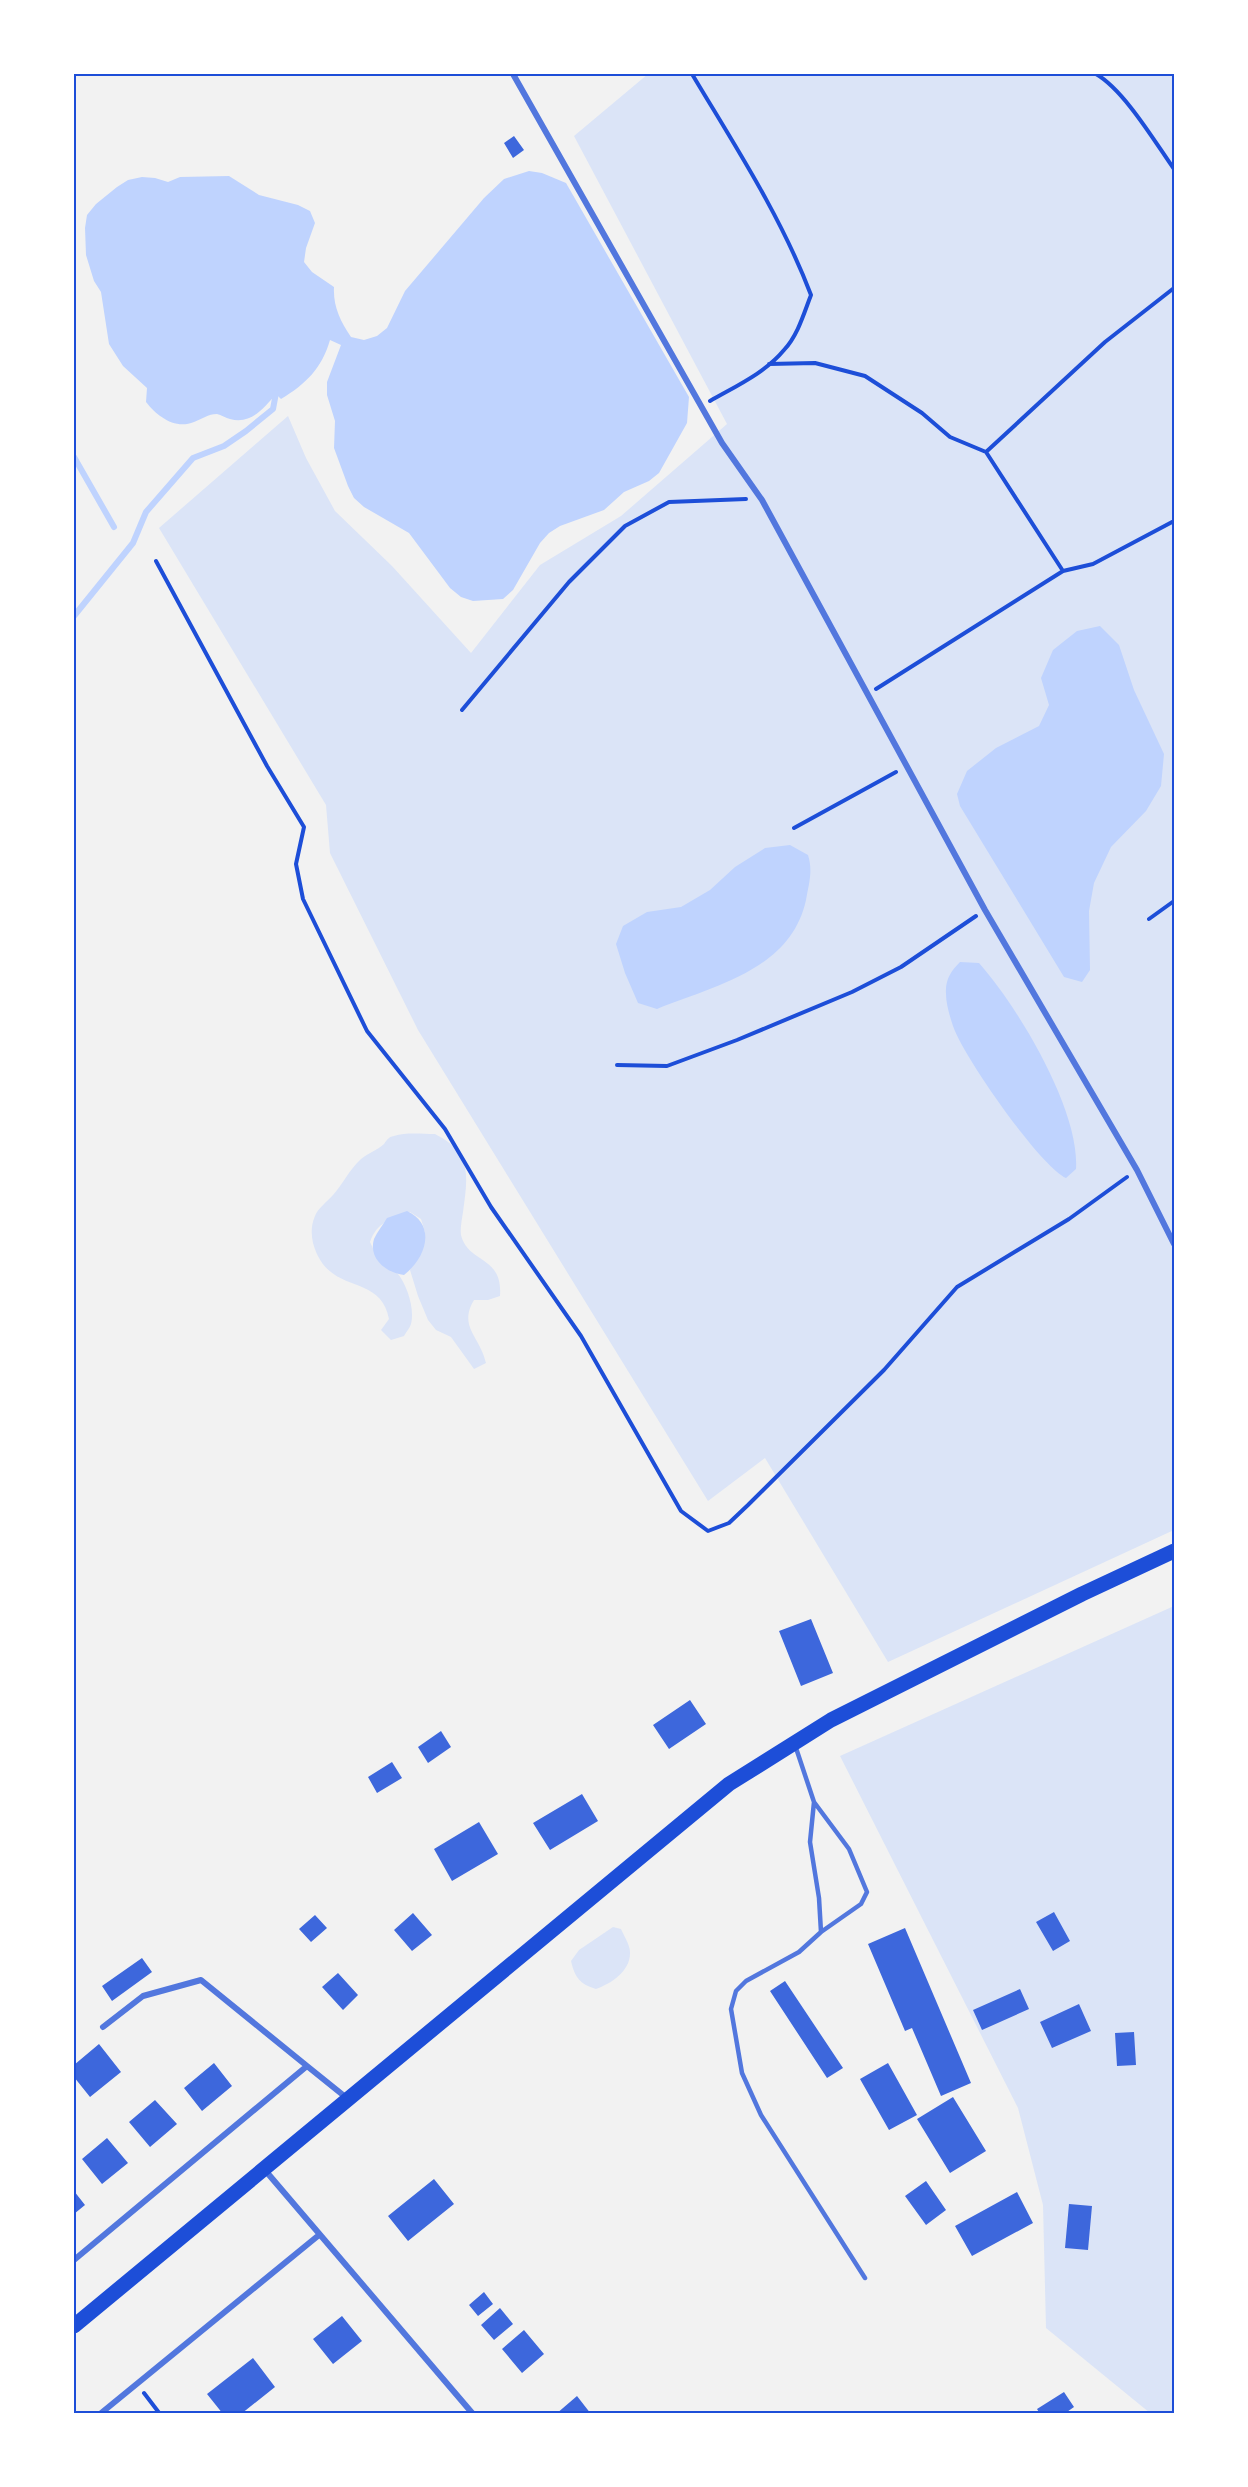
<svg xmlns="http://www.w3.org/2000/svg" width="1248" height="2487" font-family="Mulish,sans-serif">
  <rect width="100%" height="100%" fill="#f2f2f2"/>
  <path fill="#dbe4f7" d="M648,74H1174V1530L888,1662L765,1458L708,1501L418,1030L330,853L326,805L159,528L288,416L306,458L335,511L392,566L471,653L540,565L621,516L727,424L574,136Z
    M435,1134C472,1153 468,1175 463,1212C462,1219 460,1228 461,1235C468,1264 503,1255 500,1296L488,1300H474C458,1327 480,1336 486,1363L474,1369L451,1337L436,1330L428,1320L418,1296L410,1270L425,1232L421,1219L410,1212C391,1219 377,1222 370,1242C377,1259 387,1261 398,1274C407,1285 415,1309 411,1324C410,1328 406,1332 404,1336L391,1340L381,1330L389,1319C380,1271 328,1298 313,1243C311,1234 311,1225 315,1216C318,1208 327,1202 333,1195C343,1184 349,1170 361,1159C368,1153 378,1150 384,1144C387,1140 388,1137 394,1136C406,1132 422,1134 435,1134Z
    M1174,1606V2413H1150L1046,2328L1043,2205L1018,2108L840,1756Z
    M613,1927L621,1929C624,1936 630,1945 630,1952C631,1971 611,1984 596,1989C580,1984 575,1978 571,1961L579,1950Z"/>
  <path fill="#bfd3fe" d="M529,171L542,173L566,183L689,397L687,423L659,473L649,481L624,492L604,510L560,526L549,533L540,543L513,590L503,599L473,601L461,597L450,588L409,533L364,507L354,498L348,486L334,448L335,421L327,395V382L341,345L330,340C322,368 306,384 281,399L276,394C264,408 251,425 230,419C226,418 221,415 217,414C208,414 202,419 194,422C175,430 157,416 146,402L147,388L123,366L109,344L101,292L94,281L86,255L85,228L87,215L96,204L117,187L128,180L142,177L155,178L168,182L180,177L229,176L259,195L298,205L310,211L315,223L306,248L304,262L312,272L334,287C333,306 340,321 351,337L364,340L377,336L387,328L405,291L484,198L504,179Z
    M1100,626L1119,645L1134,690L1164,754L1161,786L1146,811L1111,847L1094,883L1089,911L1090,970L1082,982L1064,977L960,806L957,794L967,771L996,748L1039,726L1049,705L1041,678L1053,650L1077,631Z
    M790,845L808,855C813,871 809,883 806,900C791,970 714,986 657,1009L638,1003L625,973L616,944L623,926L647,912L681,907L710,890L735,867L765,848Z
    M960,962L979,963C1018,1007 1080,1110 1076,1169L1066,1178C1039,1165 963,1056 953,1026C950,1017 946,1004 946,994C945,980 951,971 960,962Z
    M407,1211C437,1225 426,1258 404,1275C387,1273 368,1259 374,1239C377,1232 383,1225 387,1218Z"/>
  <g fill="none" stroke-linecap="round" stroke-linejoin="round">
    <path stroke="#bfd3fe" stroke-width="6" d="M74,457L114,527
      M74,616L133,543L146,512L193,458L224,446L246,431L273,409L276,393"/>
  </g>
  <path fill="#3d67dc" d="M514,136L524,150L513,158L504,143Z
    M811,1619L833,1673L801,1686L779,1631Z
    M690,1700L706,1724L669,1749L653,1725Z
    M441,1731L451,1747L428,1763L418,1747Z
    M392,1762L402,1778L377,1793L368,1777Z
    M582,1794L598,1821L550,1850L533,1823Z
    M479,1822L498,1854L452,1881L434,1849Z
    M1054,1912L1070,1941L1053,1951L1036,1922Z
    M413,1913L432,1935L412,1951L394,1930Z
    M315,1915L327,1928L311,1942L299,1929Z
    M905,1928L971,2083L941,2096L912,2028L905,2031L868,1944Z
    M142,1958L152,1972L112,2001L102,1986Z
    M338,1973L358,1995L343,2010L322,1987Z
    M785,1981L843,2068L827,2078L770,1991Z
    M1020,1989L1029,2009L982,2030L973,2010Z
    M1079,2004L1091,2031L1052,2048L1040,2022Z
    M1134,2032L1136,2065L1117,2066L1115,2033Z
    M99,2044L121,2072L90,2097L74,2077V2065Z
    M214,2063L232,2086L202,2111L184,2088Z
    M888,2063L917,2115L889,2130L860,2079Z
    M953,2097L986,2151L950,2173L917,2119Z
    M155,2100L177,2124L150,2147L129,2122Z
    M107,2138L128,2163L102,2184L82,2159Z
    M434,2179L454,2204L408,2241L388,2216Z
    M926,2181L946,2210L926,2225L905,2196Z
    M74,2191L85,2205L74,2214Z
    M1017,2192L1033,2223L972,2256L955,2226Z
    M1069,2204L1092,2206L1088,2250L1065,2248Z
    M484,2292L493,2304L478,2316L469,2305Z
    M500,2308L513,2324L494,2340L481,2325Z
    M342,2316L362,2341L333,2364L313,2339Z
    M524,2330L544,2354L522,2373L502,2349Z
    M253,2358L275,2387L241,2414H223L207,2394Z
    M1064,2392L1074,2407L1064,2414H1040L1037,2409Z
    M577,2396L591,2414H556Z"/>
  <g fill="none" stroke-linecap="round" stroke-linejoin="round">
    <path stroke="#1d4ed8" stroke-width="4" d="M692,74C735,146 781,216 811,295C804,313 798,335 784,350C765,373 736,386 710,401
      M1096,74C1124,90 1155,142 1174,169
      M769,364L815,363L865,376L922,413L950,437L986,452L1063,571
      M986,452L1105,342L1174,288
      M156,561L267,766L304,827L296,864L303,899L367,1031L445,1129L491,1207L581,1336L681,1511L708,1531L729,1523L748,1505L884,1370L957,1287L1069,1219L1127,1177
      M876,689L1063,571L1093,564L1174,521
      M462,710L569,582L625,526L669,502L746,499
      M794,828L896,772
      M1149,919L1174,901
      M617,1065L667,1066L737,1040L852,992L901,967L976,916
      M144,2393L160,2414"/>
    <path stroke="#5277de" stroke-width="4.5" d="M795,1745L814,1802L849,1849L867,1892L861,1904L821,1932
      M814,1802L810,1842L819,1898L821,1932L799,1952L746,1981L736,1991L731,2009L742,2073L761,2115L865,2278"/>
    <path stroke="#5277de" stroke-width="6" d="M513,74L722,443L762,500L985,910L1137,1170L1174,1244
      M103,2027L143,1996L201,1980L307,2066
      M264,2169L473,2414
      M74,2260L307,2066L348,2099
      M100,2414L319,2235"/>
    <path stroke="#1d4ed8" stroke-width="15" d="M74,2326L729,1784L831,1720L1082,1594L1174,1551"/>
  </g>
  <rect width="1248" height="2487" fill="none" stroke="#ffffff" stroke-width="150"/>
  <rect x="75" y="75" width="1098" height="2337" fill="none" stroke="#1d4ed8" stroke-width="2"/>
</svg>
